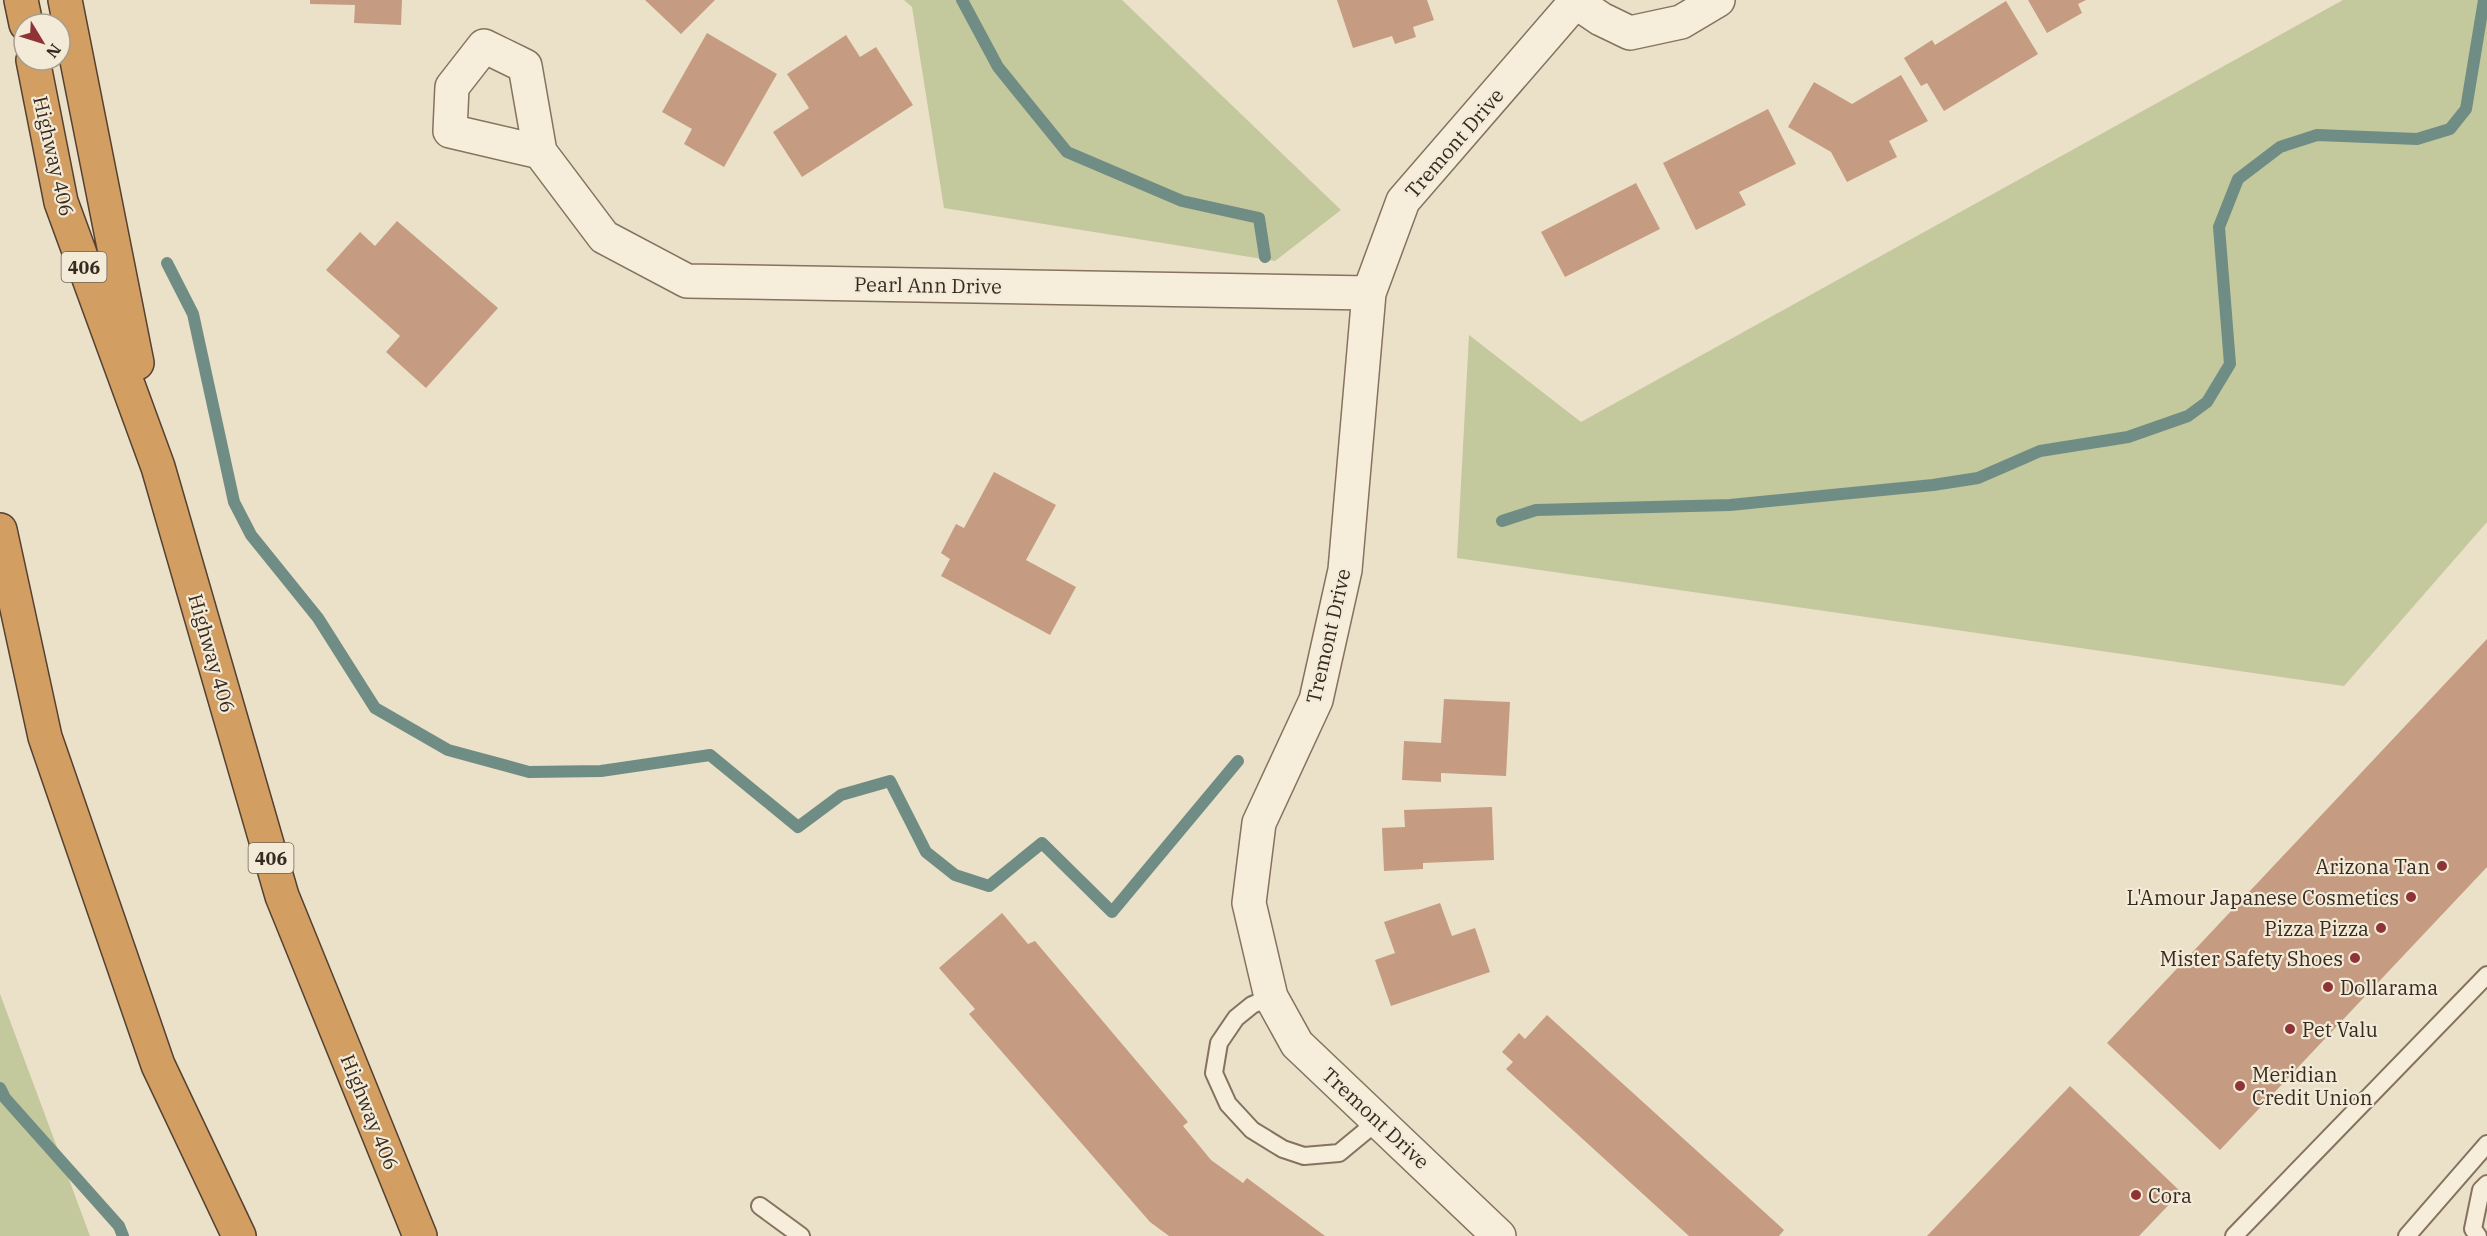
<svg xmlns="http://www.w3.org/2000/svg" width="2487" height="1236" font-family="'IBM Plex Serif',serif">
  <rect width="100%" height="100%" fill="#ebe0c8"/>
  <path fill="#c4c89d" d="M904,0H1122L1341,210L1275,261L944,208L912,7Z
    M2343,0H2487V522L2344,686L1457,558L1469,335L1581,422Z
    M0,994L90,1236H0Z"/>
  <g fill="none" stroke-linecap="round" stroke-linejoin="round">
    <path stroke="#708d85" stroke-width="12" d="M962,0L998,67L1067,152L1182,201L1259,218L1265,257
      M167,263L193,314L234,502L251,535L318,618L375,708L448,750L529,772L601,771L710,755L798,827L841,795L890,781L926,852L955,875L989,886L1042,843L1112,912L1238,761
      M1502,521L1536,510L1730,505L1933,485L1978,478L2040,451L2128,437L2188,416L2207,402L2230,364L2219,227L2238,179L2280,147L2317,135L2417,139L2450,129L2466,109L2484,0
      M0,1088L5,1098L119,1226L123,1236"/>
  </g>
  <path fill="#c59c81" d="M310,0H402L401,25L354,23L355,5L310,4Z
    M645,0H715L681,34Z
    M1337,0H1427L1434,20L1413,27L1416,37L1395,44L1392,36L1353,48Z
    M2028,0H2086L2078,4L2082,13L2047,33Z
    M2006,1L2038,54L1944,111L1927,83L1921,86L1904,58L1932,40L1935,45Z
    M707,33L777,74L724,167L684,144L692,129L662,112Z
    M846,35L860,57L876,47L913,105L802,177L773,132L809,108L787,74Z
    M1901,75L1928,121L1889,141L1897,157L1847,182L1831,152L1788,127L1814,82L1852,104Z
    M1768,109L1796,164L1739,192L1746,205L1696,230L1663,163Z
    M1636,183L1660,229L1565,277L1541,232Z
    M397,221L498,308L426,388L386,352L400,336L326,270L360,232L375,246Z
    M994,472L1056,505L1026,560L1076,587L1050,635L941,576L950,559L941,553L956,524L964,528Z
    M2487,639V867L2220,1150L2107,1043Z
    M1444,699L1510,702L1506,776L1441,773V782L1402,780L1404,741L1441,743Z
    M1492,807L1494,860L1423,863V869L1384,871L1382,828L1405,827L1404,810Z
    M1440,903L1452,936L1475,928L1490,972L1391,1006L1375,960L1395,953L1384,922Z
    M1002,913L1028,944L1035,941L1188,1122L1183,1126L1211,1160L1243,1183L1247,1178L1325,1236H1169L1150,1222L969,1014L975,1009L939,968Z
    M1547,1015L1784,1230L1779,1236H1689L1506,1069L1513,1062L1502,1052L1519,1033L1525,1039Z
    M2070,1086L2181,1192L2139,1236H1927Z"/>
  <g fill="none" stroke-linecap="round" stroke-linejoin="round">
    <g stroke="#85725f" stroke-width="20">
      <path id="lane" d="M1271,997L1252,1005L1236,1018L1219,1043L1214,1073L1228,1104L1252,1130L1283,1149L1304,1156L1339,1153L1379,1120
        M760,1206L801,1236
        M2234,1236L2487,975
        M2407,1236L2487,1144
        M2478,1236L2473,1229L2481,1190L2487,1184"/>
    </g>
    <g stroke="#85725f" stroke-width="36">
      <path id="street" d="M1576,2L1601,19L1630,33L1681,22L1718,0
        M540,152L450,131L452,87L484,46L525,66L540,152L604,237L687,281L1369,293
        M1499,1236L1297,1044L1271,997L1249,903L1259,823L1316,700L1345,570L1369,293L1403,201L1577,0"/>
    </g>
    <g stroke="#544132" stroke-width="36">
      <path id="highway" d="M21,0L26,24
        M65,0L137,363
        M33,60L61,202L158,467L282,896L420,1236
        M0,530L45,737L158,1065L239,1236"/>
    </g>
    <use href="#lane" stroke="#f6eddb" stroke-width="16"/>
    <use href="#street" stroke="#f6eddb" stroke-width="33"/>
    <use href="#highway" stroke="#d29e61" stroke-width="33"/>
  </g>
  <g fill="#8f3436" stroke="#f3ead7" stroke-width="2">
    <circle cx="2442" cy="866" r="6"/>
    <circle cx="2411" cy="897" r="6"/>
    <circle cx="2381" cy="928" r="6"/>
    <circle cx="2355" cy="958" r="6"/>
    <circle cx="2328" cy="987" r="6"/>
    <circle cx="2290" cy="1029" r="6"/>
    <circle cx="2240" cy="1086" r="6"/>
    <circle cx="2136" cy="1195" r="6"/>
  </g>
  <g text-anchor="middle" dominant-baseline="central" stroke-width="4.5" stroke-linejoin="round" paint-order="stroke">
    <g fill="#f3ead7" stroke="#6f6458" stroke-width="1.5">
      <rect x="61.5" y="252" width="45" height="30" rx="4.5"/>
      <rect x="248.5" y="843" width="45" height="30" rx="4.5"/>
    </g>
    <g font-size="18" font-weight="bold" fill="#372b21">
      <text x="84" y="267">406</text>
      <text x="271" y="858">406</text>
    </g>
    <g font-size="20" fill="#372b21" stroke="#f3ead7">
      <text transform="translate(1454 143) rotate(-49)">Tremont Drive</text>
      <text transform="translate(54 156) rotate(77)">Highway 406</text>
      <text transform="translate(928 285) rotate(1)">Pearl Ann Drive</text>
      <text transform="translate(1328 636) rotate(-77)">Tremont Drive</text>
      <text transform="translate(212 653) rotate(74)">Highway 406</text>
      <text transform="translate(370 1112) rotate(68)">Highway 406</text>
      <text transform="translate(1376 1118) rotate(43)">Tremont Drive</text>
    </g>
    <g font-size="20" fill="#372b21" stroke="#f3ead7" text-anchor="end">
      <text x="2430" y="866">Arizona Tan</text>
      <text x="2399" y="897">L'Amour Japanese Cosmetics</text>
      <text x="2369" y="928">Pizza Pizza</text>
      <text x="2343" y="958">Mister Safety Shoes</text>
      <text x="2340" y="987" text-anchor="start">Dollarama</text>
      <text x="2302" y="1029" text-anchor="start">Pet Valu</text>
      <text x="2252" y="1074" text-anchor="start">Meridian<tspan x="2252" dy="23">Credit Union</tspan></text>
      <text x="2148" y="1195" text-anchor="start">Cora</text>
    </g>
  </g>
  <g transform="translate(42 42) rotate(128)"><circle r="28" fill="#f3ead7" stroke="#a89e8e" stroke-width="1.5"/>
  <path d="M0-4.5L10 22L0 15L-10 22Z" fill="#8f3436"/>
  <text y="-9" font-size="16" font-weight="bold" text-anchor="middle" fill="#372b21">N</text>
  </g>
</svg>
